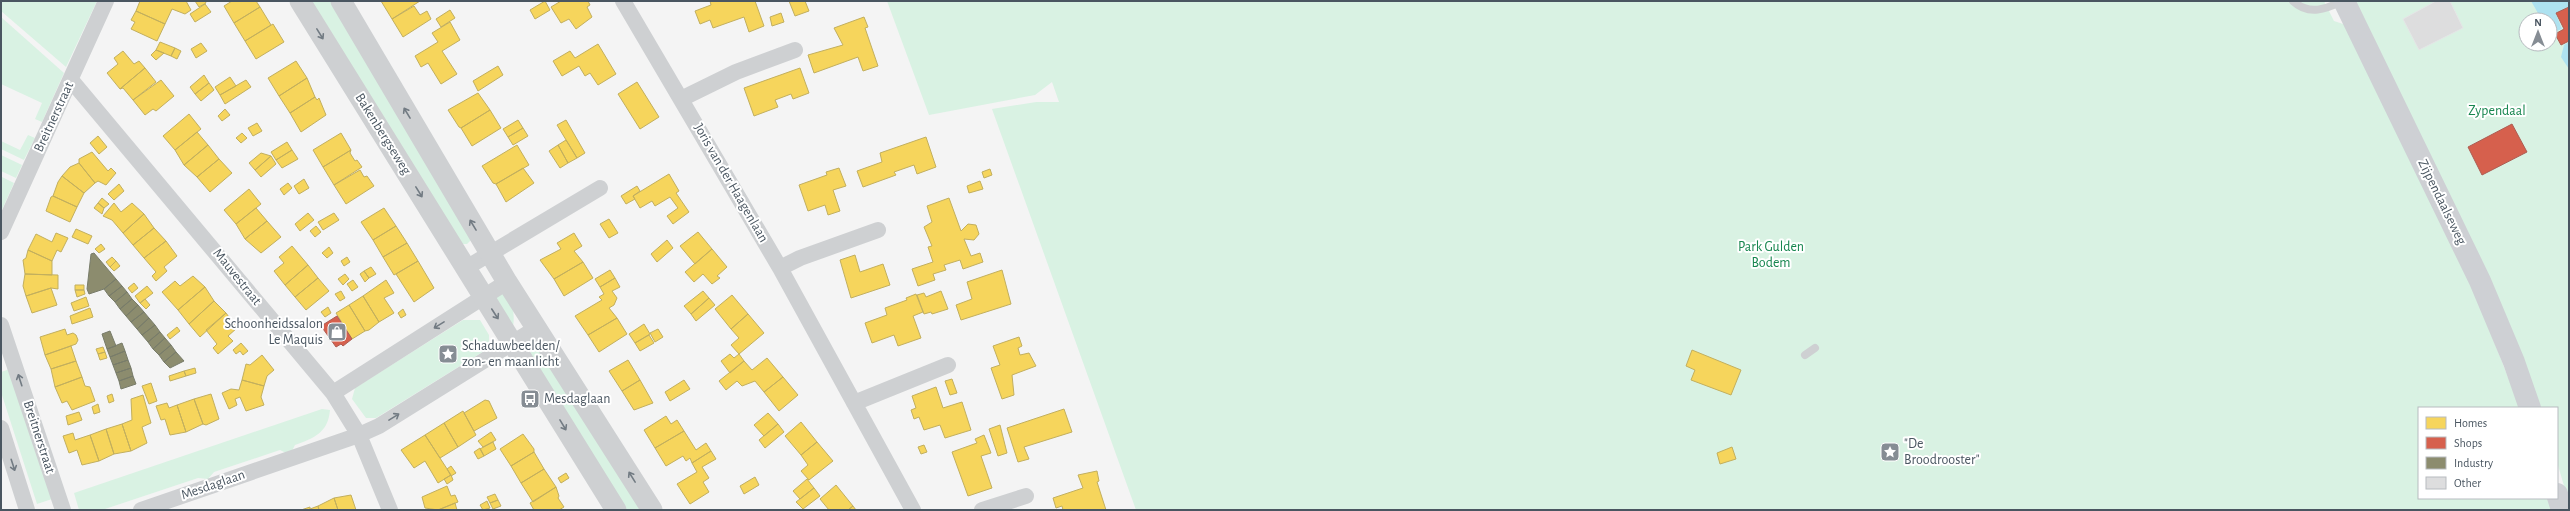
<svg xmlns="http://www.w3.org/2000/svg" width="2570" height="511" font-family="'Alegreya Sans',sans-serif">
  <rect width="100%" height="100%" fill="#f4f4f4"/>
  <path fill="#d9f2e3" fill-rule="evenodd" d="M1,1H97L66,67L1,11Z
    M307,1H333L473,238L467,244H462Z
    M887,1H2324L2334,21L2346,25L2472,285L2520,408H2419V498H2548L2552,510H1136L992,109L1036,102H1059L1052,82L1035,95L929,115Z
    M2355,1H2569V503L2557,462V408H2539ZM2526,20H2550V44H2526Z
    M1,17L64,73L42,122L35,119L42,103L1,84Z
    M28,135L35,138L24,160L1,149V141L20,150Z
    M1,155L22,165L16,178L1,171Z
    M2,177L14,183L1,212V180Z
    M504,288C513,305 516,313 512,332L494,305L496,292Z
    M463,320H480L489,335V348L376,418H366L352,399L355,388Z
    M532,350L544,353L643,510H622L528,357Z
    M10,369L52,499L37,504L1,392V372Z
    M322,409L330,410C328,433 314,438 295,445L292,451L286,453L280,450L214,472L208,479L198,478L102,510H79L74,493Z"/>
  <path fill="#aee2f0" d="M2531,1H2569V7L2556,14L2562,29L2554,32L2550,29V20H2542Z
    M2569,42V69L2561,57L2564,45Z"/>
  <path fill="#f6d55c" stroke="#c2af5e" d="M140,1H186L191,10L185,14L172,9L165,24L136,11Z
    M195,1H205L206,3L199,7Z
    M232,1H256L260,7L234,23L224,6Z
    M381,1H420L392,19Z
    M545,1L550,10L535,19L530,10Z
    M561,1H588L590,5L587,7L592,17L576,29L569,19L561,23L551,7Z
    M710,1H755L764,26L749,32L744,17L713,28L710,20L700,24L695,11L711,5Z
    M789,1H805L809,11L795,16Z
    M205,4L211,12L195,22L190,14Z
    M414,6L420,15L427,11L431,19L403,37L392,19Z
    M260,7L271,25L245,41L234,23Z
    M450,10L455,18L441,27L436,19Z
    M136,11L165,24L157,41L131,29L135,22L131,20Z
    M781,13L784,22L772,26L770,17Z
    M864,17L868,27L865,28L878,66L863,71L858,57L814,73L808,55L843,45L834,28Z
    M450,22L460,40L442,51L457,74L441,84L428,63L421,67L415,56L438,42L432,33Z
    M273,24L284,42L256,59L245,41Z
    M160,42L175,48L171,56L156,50Z
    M201,43L207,51L196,58L191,49Z
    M598,44L616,74L598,85L590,73L585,76L579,66L562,76L553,61L570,51L575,58Z
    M175,48L181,51L177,59L171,56Z
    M156,50L164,53L156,60L151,55Z
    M123,51L134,64L139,61L145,68L120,89L107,73L118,64L114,58Z
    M296,61L307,78L279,96L268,78Z
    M498,66L503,75L478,91L473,81Z
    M145,68L156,82L133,100L123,88L120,89Z
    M800,68L809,93L793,99L791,94L775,100L778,107L754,116L744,88Z
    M204,75L209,83L195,94L190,87Z
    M230,77L236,86L220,95L215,87Z
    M307,78L315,97L290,113L279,96Z
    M161,80L174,96L156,111L153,109L145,115L133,100Z
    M246,80L251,87L225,104L220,95Z
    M637,82L659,117L640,129L618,94Z
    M209,83L214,90L201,101L195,94Z
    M478,93L490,110L461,128L459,127L448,110Z
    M315,97L317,100L319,98L326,115L301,132L290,113Z
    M225,109L230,115L222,121L218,116Z
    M490,110L501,128L472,146L461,128Z
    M189,114L201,129L175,150L163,136Z
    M518,120L523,128L508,137L503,129Z
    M566,120L585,153L577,158L557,125Z
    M257,123L262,131L253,136L248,128Z
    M523,128L528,136L513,145L508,137Z
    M197,132L208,145L184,165L175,150Z
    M242,133L247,138L241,143L236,138Z
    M341,133L351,150L323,167L313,150Z
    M98,136L107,147L99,154L90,143Z
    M926,137L936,167L917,174L914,165L894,172L896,175L863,187L857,171L882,162L880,153Z
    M566,140L577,158L568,163L558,145Z
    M287,142L292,150L276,160L271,152Z
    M208,145L219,159L197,177L184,165Z
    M517,145L529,165L496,184L493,183L482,166Z
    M558,145L568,163L560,168L549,151Z
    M292,150L298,159L282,168L276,160Z
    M351,150L350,153L355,161L357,160L362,167L334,185L323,167Z
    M92,152L108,171L111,168L116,173L106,185L98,181L95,183L79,163V159Z
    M261,153L271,156L255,170L249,163Z
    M271,156L276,164L261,177L255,170Z
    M219,159L232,173L210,192L197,177Z
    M79,163L95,183L84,193L62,176L70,167Z
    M523,168L534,183L506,202L496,184Z
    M839,168L846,186L833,190L840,211L828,215L825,205L808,211L799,185L827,175L826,172Z
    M990,169L992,175L984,178L982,172Z
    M360,170L364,177L367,176L374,186L346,204L334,185Z
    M669,174L679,191L676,193L689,212L673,224L667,216L678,208L670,197L655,206L652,201L640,208L633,196Z
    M62,176L84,193L77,207L53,196L58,182Z
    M304,179L309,188L299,194L294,186Z
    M980,181L983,189L969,193L967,186Z
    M288,183L292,188L284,195L280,189Z
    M119,184L124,191L114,200L108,194Z
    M637,186L640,191L633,196L635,199L626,204L621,196Z
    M249,189L261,204L236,224L224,210Z
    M53,196L77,207L70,222L46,211L51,197Z
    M102,198L109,204L104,208L98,203Z
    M949,198L961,231L968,224L976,225L979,234L974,240L964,239L971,256L980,253L983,262L963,269L960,260L944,265L946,270L933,274L935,280L918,286L912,269L933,262L928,247L932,246L924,227L932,222L927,206Z
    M98,203L104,208L102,214L94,208Z
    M114,203L121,212L132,203L144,214L123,233L112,220L103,216Z
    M256,208L267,221L245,239L236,224Z
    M384,208L396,226L373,240L361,222Z
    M308,213L314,220L300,231L295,224Z
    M334,213L339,220L323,230L318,222Z
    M144,214L154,228L133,245L123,233Z
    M609,219L618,233L609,238L600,224Z
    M267,221L281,237L261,253L245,239Z
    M316,226L321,232L315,237L310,231Z
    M396,226L407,243L383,257L373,240Z
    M154,228L166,241L144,258L133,245Z
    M76,229L92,236L88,244L72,237Z
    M698,232L712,249L695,264L680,246Z
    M56,233L68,238L61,252L57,250L52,261L28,250L36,234L52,242Z
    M574,233L582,246L574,251L583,262L554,279L540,260L561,249L557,243Z
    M667,240L673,248L657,262L651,254Z
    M166,241L177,256L164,267L167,271L156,281L152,276L156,272L144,258Z
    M407,243L418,261L394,275L383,257Z
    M101,244L105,249L99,253L95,249Z
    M292,246L308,265L285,285L274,271L284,263L279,257Z
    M329,247L333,253L327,258L322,253Z
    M712,249L727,267L717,276L720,278L712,284L703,274L694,282L685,272Z
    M28,250L52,261V275L25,274L23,260L26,258Z
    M855,255L860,272L883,264L890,285L851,298L840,260Z
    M112,257L116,261L110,267L106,262Z
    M347,257L350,262L344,266L341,261Z
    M116,261L120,266L114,271L110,267Z
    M418,261L434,288L414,302L396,274Z
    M583,262L593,278L564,296L554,279Z
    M308,265L318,278L295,297L285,285Z
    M371,267L376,274L369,278L364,271Z
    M610,270L615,278L600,287L595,279Z
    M1002,270L1011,304L961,320L956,305L972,299L967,282Z
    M364,271L369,278L365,282L360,274Z
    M25,274L58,275V289L51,288L26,296L23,286Z
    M345,274L349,279L343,285L338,279Z
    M193,276L205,287L178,310L162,292L175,281L180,286Z
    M318,278L329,291L306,310L295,297Z
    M615,278L620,287L612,291L617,298L614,305L609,308L617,318L588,335L575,316L602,300L599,297L604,294L600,287Z
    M353,280L358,287L352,291L347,284Z
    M386,280L394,293L384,298L394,313L379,322L363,296Z
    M134,283L138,288L132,293L128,288Z
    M75,285H84V290H75Z
    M147,286L153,293L140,303L135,296Z
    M205,287L214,301L189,324L178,310Z
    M51,288L57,305L32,313L26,296Z
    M75,290H84L85,294L77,297Z
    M341,291L345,298L340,301L335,294Z
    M703,291L709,298L691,314L684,306Z
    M941,291L948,309L932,314L931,312L924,314L917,295L924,293L926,297Z
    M916,294L923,312L913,316L921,338L898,346L894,335L872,343L865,323L887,315L885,308L907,300L906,298Z
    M732,295L748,314L731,329L715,309Z
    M363,296L379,322L369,330L365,331L349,305Z
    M86,297L89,306L74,311L71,303Z
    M709,298L715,305L696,321L691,314Z
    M145,299L150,305L146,309L140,303Z
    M214,301L226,313L200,337L189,324Z
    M349,305L365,331L352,339L336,313Z
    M328,307L331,313L325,317L321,312Z
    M90,308L93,317L72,324L70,316Z
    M403,309L406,315L401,318L398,313Z
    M226,313L237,328L228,336L233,341L218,354L213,348L217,344L206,330Z
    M748,314L764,333L739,354L731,345L739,338L731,329Z
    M617,318L627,334L599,352L588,335Z
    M644,324L650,334L635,343L629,334Z
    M177,327L180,331L170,339L167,335Z
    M65,329L67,335L73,333L76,335L78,340L76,344L45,355L40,337Z
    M658,329L663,337L655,342L650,333Z
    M649,335L654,343L640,351L635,343Z
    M1019,337L1022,346L1018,348L1020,355L1029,353L1036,366L1012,375L1014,395L1002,399L991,368L1000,365L993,346Z
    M241,343L248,351L243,355L240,351L236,354L233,350Z
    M71,346L76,361L51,369L45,355Z
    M103,347L105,352L98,354L96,349Z
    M1692,350L1741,370L1731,395L1691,380L1695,370L1686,366Z
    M105,352L107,358L100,360L98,354Z
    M730,354L734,358L739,354L744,361L730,373L721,361Z
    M262,355L274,370L267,376L264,386L242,380L246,364L250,365Z
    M767,358L783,377L764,392L755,381L742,386L737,381L726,390L719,381L744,361L752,370Z
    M628,360L640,380L622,391L609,371Z
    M76,361L82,377L55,387L51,369Z
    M195,368L196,373L186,376L184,371Z
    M184,371L186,376L170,381L169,376Z
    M82,377L85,386L90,387L95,401L72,410L67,401L62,403L55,387Z
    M783,377L798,395L779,411L764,392Z
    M952,379L957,393L950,395L945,381Z
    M242,380L264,386L261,397L264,405L246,411L240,397L235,399L237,405L229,409L222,393L231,389L239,390Z
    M640,380L653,403L634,410L622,391Z
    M684,380L690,389L670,401L665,392Z
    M151,383L157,401L149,404L142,386Z
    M936,387L943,408L962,402L971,430L945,438L940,425L924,430L919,417L914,419L911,410L916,408L912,396Z
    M112,394L114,401L109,403L107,396Z
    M211,394L219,419L206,425L203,424L194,399Z
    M143,395L151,423L142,427L147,443L131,451L122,424L132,420L131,399Z
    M194,399L203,424L186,432L177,405Z
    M485,400L489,401L497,418L474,431L464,413Z
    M167,403L169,408L177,405L186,432L170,435L165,419L161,420L156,406Z
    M98,404L100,412L94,414L92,407Z
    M1064,409L1072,432L1024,447L1029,459L1018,462L1007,428Z
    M463,411L476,435L458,447L444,423Z
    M79,412L82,420L68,425L66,416Z
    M768,413L778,424L764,436L754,425Z
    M666,416L671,424L677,420L684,431L655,448L644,430Z
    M801,422L817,442L801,455L785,436Z
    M444,423L458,447L440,458L425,435Z
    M122,424L131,451L114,454L106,429Z
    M778,424L784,432L765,448L759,440Z
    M1000,425L1007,453L998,456L989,429Z
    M106,429L114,454L99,461L90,435Z
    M684,431L696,450L706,443L711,451L692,463L690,458L686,461L683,456L666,466L655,448Z
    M491,432L496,440L483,447L478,441Z
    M73,433L75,440L90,435L99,461L82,465L77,450L69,453L63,436Z
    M523,434L534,449V452L511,466L500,449Z
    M425,435L451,475L438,483L425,461L414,468L401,450Z
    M984,435L991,453L981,456L992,488L968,496L952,452L977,443L975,439Z
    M493,442L496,449L484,456L480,449Z
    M817,442L833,461L809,480L801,471L808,465L801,455Z
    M924,445L927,452L921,454L918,447Z
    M1732,447L1736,459L1720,464L1717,453Z
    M480,448L484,456L478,459L474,452Z
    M711,451L716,459L702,467L709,478L703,482L709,492L690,504L677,484L697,472L692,463Z
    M534,452L544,469L521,483L511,466Z
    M451,466L456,473L451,476L447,469Z
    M544,469L556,487L533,502L521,483Z
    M1097,471L1099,481L1097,482L1106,510H1063L1062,506L1056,508L1053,498L1083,488L1078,475Z
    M566,473L569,478L561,483L558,478Z
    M451,475L453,480L447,484L444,479Z
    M755,477L759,485L744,494L740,486Z
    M807,479L814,488L800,499L793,491Z
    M836,485L853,506L848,510H829L820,499Z
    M447,486L451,496L455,495L458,502L438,510L425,508L422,497Z
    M556,487L559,496L558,498L564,507L559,510H534L530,503Z
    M814,488L820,496L803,509L796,502Z
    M495,494L498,500L490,503L487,497Z
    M351,495L356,510H338L334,498Z
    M334,498L338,510H319L318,506Z
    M498,500L501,506L493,509L490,503Z
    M487,501L490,508L483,510L480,505Z
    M455,503L457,510H438Z
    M318,506L319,510H301L310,507V509Z
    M853,506L856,510H848Z"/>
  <path fill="#d6604d" stroke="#ac5d53" d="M2569,7V41L2561,45L2555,34L2564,29L2556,13Z
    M2512,124L2527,152L2482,175L2468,147Z
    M337,316L352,339L343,346L341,344L336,347L321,326Z"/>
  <path fill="#8c8c6e" stroke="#787c6a" d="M94,253L116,279L104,289L89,294L87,289L91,254Z
    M116,279L122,286L109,296L104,289Z
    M122,286L127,292L115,302L109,296Z
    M127,292L132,299L120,309L115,302Z
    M132,299L138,305L126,316L120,309Z
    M138,305L144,312L131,322L126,316Z
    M144,312L149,318L137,329L131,322Z
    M149,318L155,325L142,335L137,329Z
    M155,325L160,332L148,342L142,335Z
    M110,331L116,346L107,349L102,334Z
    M160,332L165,338L153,349L148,342Z
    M165,338L171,345L159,355L153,349Z
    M122,343L125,351L110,357L107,349Z
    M171,345L176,352L164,362L159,355Z
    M125,351L128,360L113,365L110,357Z
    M176,352L184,361L170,368L164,362Z
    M128,360L131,368L116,373L113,365Z
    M131,368L133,376L119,381L116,373Z
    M133,376L136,384L121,389L119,381Z"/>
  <path fill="#ddddde" stroke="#e5e6e7" d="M2436,1H2450L2463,28L2419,50L2403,19Z"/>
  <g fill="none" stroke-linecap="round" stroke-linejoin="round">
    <path stroke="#ced0d2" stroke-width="8" d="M2293,1C2309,16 2326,9 2343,1
      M1805,355L1815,348"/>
    <path stroke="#ced0d2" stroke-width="16" d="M623,1L780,268L913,510
      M71,80L333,393L359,435L390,510
      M681,99L736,72L795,50
      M1,232L106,1
      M466,268L600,188
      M780,268L800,258L878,230
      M1,325L63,510
      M333,393L507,282
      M854,403L948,365
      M1,428L27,510
      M141,510L359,435L379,426L538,327
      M982,510L1026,496"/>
    <path stroke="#ced0d2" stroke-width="21" d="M300,1L616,510
      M341,1L507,282L652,510"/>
    <path stroke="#ced0d4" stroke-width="22" d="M2344,1L2480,281L2514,362L2530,408
      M2557,494L2562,510"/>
  </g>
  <defs><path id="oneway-shaft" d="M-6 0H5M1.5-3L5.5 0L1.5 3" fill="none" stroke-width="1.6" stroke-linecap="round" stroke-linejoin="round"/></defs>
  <g stroke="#727b83">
    <use href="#oneway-shaft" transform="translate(320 34) rotate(58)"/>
    <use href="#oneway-shaft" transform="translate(407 113) rotate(-121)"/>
    <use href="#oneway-shaft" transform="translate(419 192) rotate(58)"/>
    <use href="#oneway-shaft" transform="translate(473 225) rotate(-121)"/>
    <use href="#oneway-shaft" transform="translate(495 314) rotate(57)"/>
    <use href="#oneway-shaft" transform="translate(439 325) rotate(148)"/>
    <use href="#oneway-shaft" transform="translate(20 380) rotate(-108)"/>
    <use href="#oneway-shaft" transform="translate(394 417) rotate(-32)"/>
    <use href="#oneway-shaft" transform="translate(563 425) rotate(59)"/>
    <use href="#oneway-shaft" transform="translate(13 465) rotate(72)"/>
    <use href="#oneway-shaft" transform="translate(632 477) rotate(-122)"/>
  </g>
  <defs>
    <g id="shop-square" transform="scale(1)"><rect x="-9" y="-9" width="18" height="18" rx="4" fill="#868d94" stroke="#fff"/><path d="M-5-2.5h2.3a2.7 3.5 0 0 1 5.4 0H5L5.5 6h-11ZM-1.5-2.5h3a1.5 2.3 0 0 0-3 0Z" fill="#fff"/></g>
    <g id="sight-square" transform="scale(1)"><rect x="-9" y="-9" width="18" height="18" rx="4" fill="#868d94" stroke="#fff"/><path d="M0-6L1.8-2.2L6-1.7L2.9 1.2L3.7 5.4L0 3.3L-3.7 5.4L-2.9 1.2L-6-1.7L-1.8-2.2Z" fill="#fff"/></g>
    <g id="bus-square" transform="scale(1)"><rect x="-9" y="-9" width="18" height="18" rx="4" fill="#868d94" stroke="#fff"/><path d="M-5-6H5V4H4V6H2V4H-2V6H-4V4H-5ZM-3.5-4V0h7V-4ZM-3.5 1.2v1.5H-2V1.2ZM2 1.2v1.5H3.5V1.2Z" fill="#fff"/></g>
  </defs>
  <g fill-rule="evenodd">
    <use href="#shop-square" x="337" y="332"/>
    <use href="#sight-square" x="448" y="354"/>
    <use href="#bus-square" x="530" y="399"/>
    <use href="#sight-square" x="1890" y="452"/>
  </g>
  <g text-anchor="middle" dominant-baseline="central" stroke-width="4" stroke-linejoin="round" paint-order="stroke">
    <g font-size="14" fill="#17864f" stroke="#fff">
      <text x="2497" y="111">Zypendaal</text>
      <text x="1771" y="247">Park Gulden<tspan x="1771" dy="16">Bodem</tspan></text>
    </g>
    <g font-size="14" fill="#4a5661" stroke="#fff">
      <text transform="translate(54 117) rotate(-65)">Breitnerstraat</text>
      <text transform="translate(383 134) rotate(58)">Bakenbergseweg</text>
      <text transform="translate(731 183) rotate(60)">Joris van der Haagenlaan</text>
      <text transform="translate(2442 202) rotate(64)">Zijpendaalseweg</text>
      <text transform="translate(237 277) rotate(51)">Mauvestraat</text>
      <text transform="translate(39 437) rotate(72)">Breitnerstraat</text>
      <text transform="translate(213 485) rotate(-19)">Mesdaglaan</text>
    </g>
    <g font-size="14" fill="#4a5661" stroke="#fff" text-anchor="start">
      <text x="323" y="324" text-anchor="end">Schoonheidssalon<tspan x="323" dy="16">Le Maquis</tspan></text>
      <text x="462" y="346">Schaduwbeelden/<tspan x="462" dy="16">zon- en maanlicht</tspan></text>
      <text x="544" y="399">Mesdaglaan</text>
      <text x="1904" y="444">"De<tspan x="1904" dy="16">Broodrooster"</tspan></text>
    </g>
  </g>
  <rect width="2570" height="511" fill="none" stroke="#4a5661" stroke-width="4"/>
  <rect x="2418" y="407" width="140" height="92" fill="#ffffff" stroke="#b7bbc0"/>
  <rect x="2426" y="417" width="20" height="12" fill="#f6d55c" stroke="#b7bbc0"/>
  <text x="2454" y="427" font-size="12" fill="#4a5661">Homes</text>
  <rect x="2426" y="437" width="20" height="12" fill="#d6604d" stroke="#b7bbc0"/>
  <text x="2454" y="447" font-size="12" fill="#4a5661">Shops</text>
  <rect x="2426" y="457" width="20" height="12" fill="#8c8c6e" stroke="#b7bbc0"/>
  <text x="2454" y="467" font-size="12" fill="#4a5661">Industry</text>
  <rect x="2426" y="477" width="20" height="12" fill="#ddddde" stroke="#b7bbc0"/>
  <text x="2454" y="487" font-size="12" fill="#4a5661">Other</text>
  <g transform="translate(2538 32)"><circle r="19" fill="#ffffff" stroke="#b7bbc0"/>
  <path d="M0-3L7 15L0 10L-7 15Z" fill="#868d94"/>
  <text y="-6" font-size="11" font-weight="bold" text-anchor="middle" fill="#4a5661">N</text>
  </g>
</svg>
